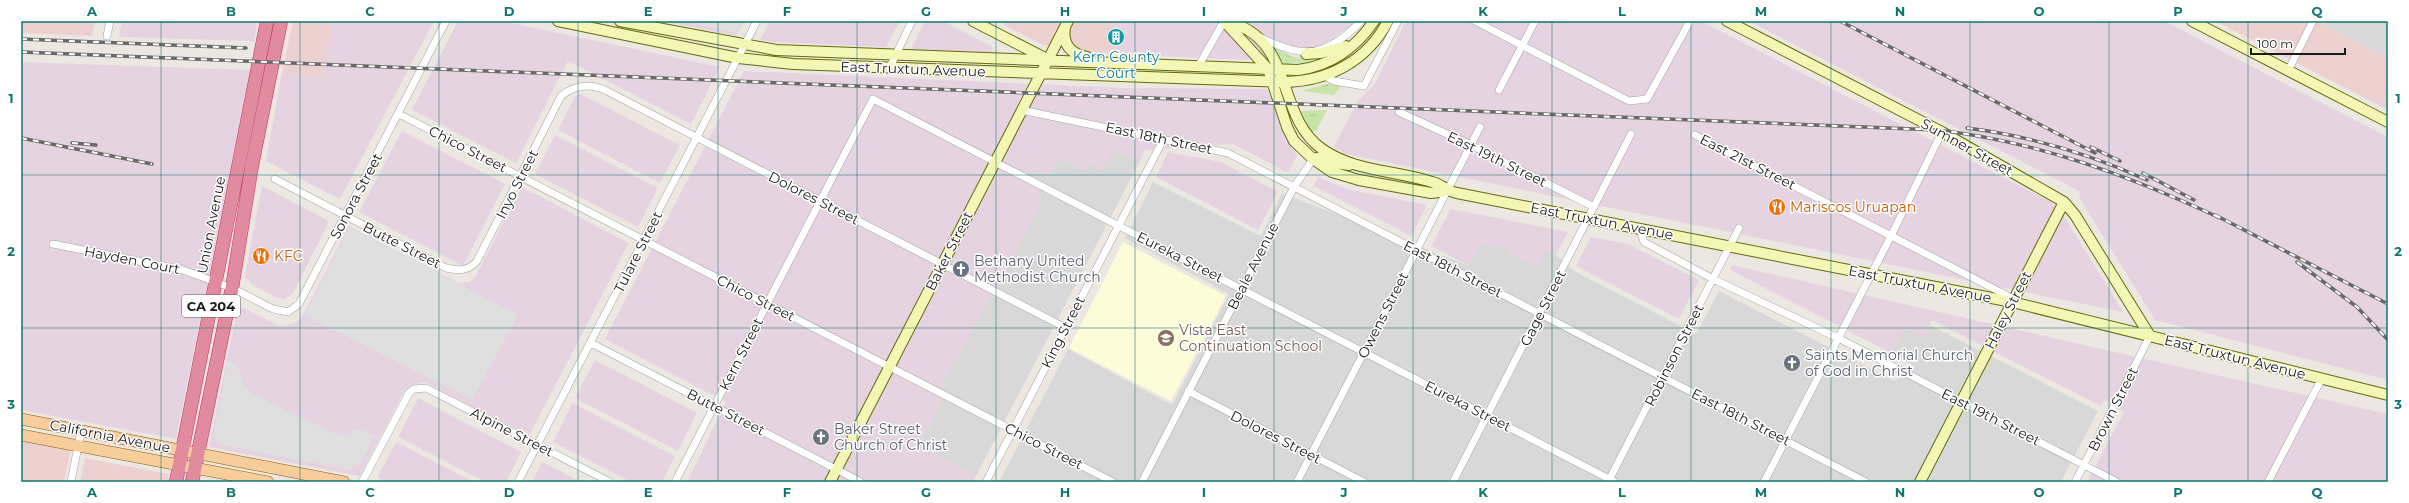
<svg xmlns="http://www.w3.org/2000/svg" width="2409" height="503" font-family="Montserrat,sans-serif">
  <defs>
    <pattern id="grass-tufts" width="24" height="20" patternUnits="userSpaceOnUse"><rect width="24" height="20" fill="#c8e5a8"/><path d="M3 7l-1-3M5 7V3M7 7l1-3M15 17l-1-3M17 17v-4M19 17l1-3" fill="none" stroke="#abc490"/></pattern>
  </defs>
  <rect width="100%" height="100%" fill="#ece8e1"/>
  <path fill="#d9d8d8" d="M2316,21H2388V58Z
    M1113,149L1140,161L976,476L919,446L939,407L943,384L1035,172L1059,157L1085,170L1089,163Z
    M1153,182L1261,236L1282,193L1469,266L1482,242L1497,244L1510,250L1509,253L1547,250L1556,255L1574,271L1696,334L1719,291L1895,381L1914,366L1891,353L1904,328L1924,337L1930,325L2098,411L2061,482H999L1068,349L1172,405L1229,294L1125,238Z"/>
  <path fill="#edd1d0" d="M21,21H95L92,36L21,33Z
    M293,21H333L321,79L282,73Z
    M1006,21H1114L1112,25L1122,37L1113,54L1101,53L1043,45L1004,25Z
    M2215,21H2316L2388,58V110Z
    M21,441L71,450L64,482H21Z
    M85,458L169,474L168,482H80Z"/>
  <path fill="#e5d3e2" d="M122,21H258L254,41L119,37Z
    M333,21H434L340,199L266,161L282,73L321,79Z
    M458,21H502L720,67L691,124L568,61L516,163L412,110Z
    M662,21H744L736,36Z
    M770,21H900L886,47L773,42L760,40Z
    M925,21H943L993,47L991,52L911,49Z
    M1114,21H1357L1330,41L1319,46L1248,60L1113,54L1122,37L1112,25Z
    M1406,21H1701L2051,202L2067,221L2123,312L1346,154L1334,147L1357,102L1374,85Z
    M1749,21H2164L2388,137V380L2155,320L2079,197L2081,192Z
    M21,62L250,70L176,439L21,410Z
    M744,71L1123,88L1267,89L1285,138L1297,155L1288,173L1233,144L1145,150L1140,161L1113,149L1103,170L1090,163L1085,171L1060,157L1048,179L1035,172L1042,202L943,383L939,407L919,445L976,476L973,482H687L726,402L605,339Z
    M580,94L680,145L660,183L558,130L575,97Z
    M402,131L505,184L463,266L359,212Z
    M555,135L658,188L638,227L535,174Z
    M1168,152L1221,162L1278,192L1258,230L1156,177Z
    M1318,177L1347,189L1427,205L1411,236L1314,186Z
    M262,186L327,220L328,224L293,293L284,299L277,298L251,284L245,276Z
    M522,187L629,243L529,436L425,382L411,386L404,391L360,476L209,447L237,310L244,308L279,326L288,325L298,321L304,313L349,226L459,283L469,282L475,277Z
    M1451,209L1568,232L1556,255L1547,250L1537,268L1509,253L1510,250L1498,244L1495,249L1482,242L1469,266L1431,246Z
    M1591,237L1628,244L1699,280L1679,319L1576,266Z
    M1732,265L2388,414V482H2087L2124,412L2104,400L2101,406L1932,320L1924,337L1904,328L1891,353L1730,270Z
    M595,360L697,413L678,451L575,398Z
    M418,398L521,452L506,482H486L398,437Z
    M572,403L675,456L662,482H631L553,442Z
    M396,442L474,482H392L380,480L378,476Z
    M542,462L581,482H532Z"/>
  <path fill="#fdfcd9" d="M1123,242L1226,296L1171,401L1069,348Z"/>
  <path fill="url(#grass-tufts)" d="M1274,48L1293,57L1313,61L1284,64L1273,49Z
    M1330,83L1341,86L1334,95L1301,91Z
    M1327,110L1316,131H1308L1301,111Z"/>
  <path fill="#dfdfdf" d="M696,21H742L736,33L694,23Z
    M350,227L518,315L472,400L305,315Z
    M228,361L238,368L246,389L252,394L340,436L359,429L375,436L359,466L353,464L352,470L217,444L218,439L213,438Z"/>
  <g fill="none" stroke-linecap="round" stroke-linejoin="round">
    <g stroke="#a2a2a2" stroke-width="8">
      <path id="street" d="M1475,21L1629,101L1647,99L1690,21
        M107,36L110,21
        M1260,37C1303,60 1327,57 1361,21
        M1199,65L1224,21
        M890,67L912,21
        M2288,71L2313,21
        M1325,76L1334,81L1364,86L1398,21
        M1499,90L1535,21
        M1021,110L1228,153L1866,482
        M1399,112L1471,145L1594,207
        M399,114L1113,482
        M1695,135L2008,296L2012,302
        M275,179L446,268C459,271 468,271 477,261L561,96C575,85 589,83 605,90L1066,328
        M1640,229L1644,242L1713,279L1838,338L2117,482
        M53,244L183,270L232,288L273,309L288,312L299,304L446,21
        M591,343L861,482
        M1188,391L1364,482
        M71,482L81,431
        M362,482L409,393L414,389L426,388L610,482
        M518,482L757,21
        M675,482L873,99L1615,482
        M986,482L1163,140
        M1142,482L1294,187L1313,159
        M1297,482L1480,127
        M1453,482L1631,134
        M1608,482L1739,228
        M1764,482L1891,236L1942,132
        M2075,482L2150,336
        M2268,482L2322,378"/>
    </g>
    <g stroke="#636b0a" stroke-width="12">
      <path id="secondary" d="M558,21L738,58L793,64L1285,82C1329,81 1367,61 1388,21
        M620,21L776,50L1298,70C1330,66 1356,48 1374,21
        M973,21L1045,58
        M1224,21L1268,69L1287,127L1294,141L1313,159L1332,172L1359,180L1431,193L1447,191
        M1225,21C1296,37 1274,115 1322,149C1355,172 1395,170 1432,182C1441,184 1447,191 1457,193L2012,302L2388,395
        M1727,21L1942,132L2064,202L2075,215L2150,336
        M2192,21L2388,122
        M1065,28C1062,45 1071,54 1087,57
        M1306,54L1321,53L1346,46
        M1313,159L1321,157L1334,163L1349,165
        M830,482L1068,21
        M1920,482L2064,202"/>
    </g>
    <g stroke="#8c5c07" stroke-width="12">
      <path id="primary" d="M21,419L344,482
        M21,435L268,482"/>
    </g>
    <g stroke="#cd2c67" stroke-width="14">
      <path id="highway" d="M176,482L267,21
        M192,482L232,288L252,165L281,21"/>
    </g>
    <use href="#street" stroke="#fff" stroke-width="7"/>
    <use href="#secondary" stroke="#f4f6b6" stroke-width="10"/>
    <use href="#primary" stroke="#f7cd9c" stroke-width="11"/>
    <use href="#highway" stroke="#e18b9e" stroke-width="13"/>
    <g stroke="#696969" stroke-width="3.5">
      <path id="rail" d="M1840,21L2095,153
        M21,39L246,48
        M21,52L1937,130C2036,141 2130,176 2220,218
        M1967,128C2030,136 2090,154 2147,180
        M21,138L152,164
        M72,143L96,145
        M2091,147L2120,161
        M2143,173L2194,200
        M2215,215L2388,304
        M2297,262L2357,307L2388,340"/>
    </g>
    <use href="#rail" stroke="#fff" stroke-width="2" stroke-dasharray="6" stroke-linecap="butt"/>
  </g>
  <path fill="none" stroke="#0f766e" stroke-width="1" stroke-opacity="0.55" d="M161,21V482M300,21V482M439,21V482M578,21V482M718,21V482M857,21V482M996,21V482M1135,21V482M1274,21V482M1413,21V482M1552,21V482M1691,21V482M1831,21V482M1970,21V482M2109,21V482M2248,21V482M21,175H2388M21,328H2388"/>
  <defs>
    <g id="building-disc" transform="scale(0.9)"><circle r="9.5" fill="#0f9aa8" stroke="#fff"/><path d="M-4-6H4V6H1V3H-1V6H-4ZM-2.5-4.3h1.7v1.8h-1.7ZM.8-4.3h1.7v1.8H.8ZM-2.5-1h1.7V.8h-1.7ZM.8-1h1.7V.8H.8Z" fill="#fff"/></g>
    <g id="restaurant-disc" transform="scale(0.9)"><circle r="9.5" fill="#e8710a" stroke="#fff"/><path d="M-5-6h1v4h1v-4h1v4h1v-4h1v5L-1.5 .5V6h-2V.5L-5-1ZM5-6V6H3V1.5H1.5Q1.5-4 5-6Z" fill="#fff"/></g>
    <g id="church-disc" transform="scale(0.9)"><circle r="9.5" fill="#6b7280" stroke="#fff"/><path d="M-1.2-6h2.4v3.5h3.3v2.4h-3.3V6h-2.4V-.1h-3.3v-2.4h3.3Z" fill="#fff"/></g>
    <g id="school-disc" transform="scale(0.9)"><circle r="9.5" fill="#8d6e63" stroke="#fff"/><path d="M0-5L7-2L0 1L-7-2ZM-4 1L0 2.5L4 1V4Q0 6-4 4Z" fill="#fff"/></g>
  </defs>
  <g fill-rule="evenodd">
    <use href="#building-disc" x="1116" y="37"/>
    <use href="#restaurant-disc" x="1777" y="207"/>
    <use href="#restaurant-disc" x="261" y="256"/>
    <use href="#church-disc" x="961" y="269"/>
    <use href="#school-disc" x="1166" y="338"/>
    <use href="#church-disc" x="1792" y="363"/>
    <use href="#church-disc" x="821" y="437"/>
  </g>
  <g text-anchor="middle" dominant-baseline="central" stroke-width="3" stroke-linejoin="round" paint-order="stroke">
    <rect fill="#fff" stroke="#5f5f5f" stroke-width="1" x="182" y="295" width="58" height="22" rx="3"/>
    <g font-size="13" font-weight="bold" fill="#1b1b1b">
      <text x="211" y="306">CA 204</text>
    </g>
    <g font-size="14" fill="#0d838f" stroke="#fff">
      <text x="1116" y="57">Kern County<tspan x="1116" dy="16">Court</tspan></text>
    </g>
    <g font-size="14" fill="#1b1b1b" stroke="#fff">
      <text transform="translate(913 69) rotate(2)">East Truxtun Avenue</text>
      <text transform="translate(1159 138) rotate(12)">East 18th Street</text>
      <text transform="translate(1967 147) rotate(29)">Sumner Street</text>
      <text transform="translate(468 149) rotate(27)">Chico Street</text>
      <text transform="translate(1497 159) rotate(26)">East 19th Street</text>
      <text transform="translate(1748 162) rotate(27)">East 21st Street</text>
      <text transform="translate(517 184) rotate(-63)">Inyo Street</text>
      <text transform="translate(356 196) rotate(-62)">Sonora Street</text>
      <text transform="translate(814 198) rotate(27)">Dolores Street</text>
      <text transform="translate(1602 221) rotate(11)">East Truxtun Avenue</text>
      <text transform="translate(211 225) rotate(-79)">Union Avenue</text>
      <text transform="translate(402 245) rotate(27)">Butte Street</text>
      <text transform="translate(949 251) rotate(-63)">Baker Street</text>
      <text transform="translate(638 252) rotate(-63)">Tulare Street</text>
      <text transform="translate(1180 257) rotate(27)">Eureka Street</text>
      <text transform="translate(132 260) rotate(11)">Hayden Court</text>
      <text transform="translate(1253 266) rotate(-63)">Beale Avenue</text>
      <text transform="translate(1453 269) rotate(27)">East 18th Street</text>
      <text transform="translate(1920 284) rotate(11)">East Truxtun Avenue</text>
      <text transform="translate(756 298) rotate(27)">Chico Street</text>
      <text transform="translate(1543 308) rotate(-63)">Gage Street</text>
      <text transform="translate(2008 310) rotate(-63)">Haley Street</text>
      <text transform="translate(1383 315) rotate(-63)">Owens Street</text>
      <text transform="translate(1063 332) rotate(-63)">King Street</text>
      <text transform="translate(741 354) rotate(-63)">Kern Street</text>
      <text transform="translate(1674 355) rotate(-63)">Robinson Street</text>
      <text transform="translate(2235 357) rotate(14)">East Truxtun Avenue</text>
      <text transform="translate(1468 406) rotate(27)">Eureka Street</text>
      <text transform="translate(2113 409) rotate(-63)">Brown Street</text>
      <text transform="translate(726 412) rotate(27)">Butte Street</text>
      <text transform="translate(1741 417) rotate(27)">East 18th Street</text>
      <text transform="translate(1991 417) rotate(27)">East 19th Street</text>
      <text transform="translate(512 432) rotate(27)">Alpine Street</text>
      <text transform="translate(110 436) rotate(11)">California Avenue</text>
      <text transform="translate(1276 437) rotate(27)">Dolores Street</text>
      <text transform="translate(1044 446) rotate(27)">Chico Street</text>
    </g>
    <g font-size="14" fill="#c56008" stroke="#fff" text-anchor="start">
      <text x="1790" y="207">Mariscos Uruapan</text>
      <text x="274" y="256">KFC</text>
    </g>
    <g font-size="14" fill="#5b616d" stroke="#fff" text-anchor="start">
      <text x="974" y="261">Bethany United<tspan x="974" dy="16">Methodist Church</tspan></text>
      <text x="1805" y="355">Saints Memorial Church<tspan x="1805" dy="16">of God in Christ</tspan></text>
      <text x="834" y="429">Baker Street<tspan x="834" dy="16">Church of Christ</tspan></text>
    </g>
    <g font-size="14" fill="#785e54" stroke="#fff" text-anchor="start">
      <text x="1179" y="330">Vista East<tspan x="1179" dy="16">Continuation School</tspan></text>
    </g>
  </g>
  <rect width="2409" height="503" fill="none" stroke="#ffffff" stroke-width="44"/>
  <path d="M2251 48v6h94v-6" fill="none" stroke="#1b1b1b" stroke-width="2"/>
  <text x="2257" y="48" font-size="12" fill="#1b1b1b" stroke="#ffffff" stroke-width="3" paint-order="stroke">100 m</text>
  <rect x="22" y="22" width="2365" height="459" fill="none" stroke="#0f766e" stroke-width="1.5"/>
  <g font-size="13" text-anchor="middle" font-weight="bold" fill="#0f766e">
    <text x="92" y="16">A</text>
    <text x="231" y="16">B</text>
    <text x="370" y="16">C</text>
    <text x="509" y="16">D</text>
    <text x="648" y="16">E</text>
    <text x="787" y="16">F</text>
    <text x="926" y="16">G</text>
    <text x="1065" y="16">H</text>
    <text x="1204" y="16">I</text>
    <text x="1344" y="16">J</text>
    <text x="1483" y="16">K</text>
    <text x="1622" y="16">L</text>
    <text x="1761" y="16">M</text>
    <text x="1900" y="16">N</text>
    <text x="2039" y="16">O</text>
    <text x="2178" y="16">P</text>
    <text x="2317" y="16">Q</text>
    <text x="11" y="103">1</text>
    <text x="2398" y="103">1</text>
    <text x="11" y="256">2</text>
    <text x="2398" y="256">2</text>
    <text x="11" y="409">3</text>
    <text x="2398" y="409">3</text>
    <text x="92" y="497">A</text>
    <text x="231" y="497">B</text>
    <text x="370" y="497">C</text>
    <text x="509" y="497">D</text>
    <text x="648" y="497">E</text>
    <text x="787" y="497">F</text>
    <text x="926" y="497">G</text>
    <text x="1065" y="497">H</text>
    <text x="1204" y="497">I</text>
    <text x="1344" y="497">J</text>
    <text x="1483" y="497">K</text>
    <text x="1622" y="497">L</text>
    <text x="1761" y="497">M</text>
    <text x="1900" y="497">N</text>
    <text x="2039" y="497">O</text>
    <text x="2178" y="497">P</text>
    <text x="2317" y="497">Q</text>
  </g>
</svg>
